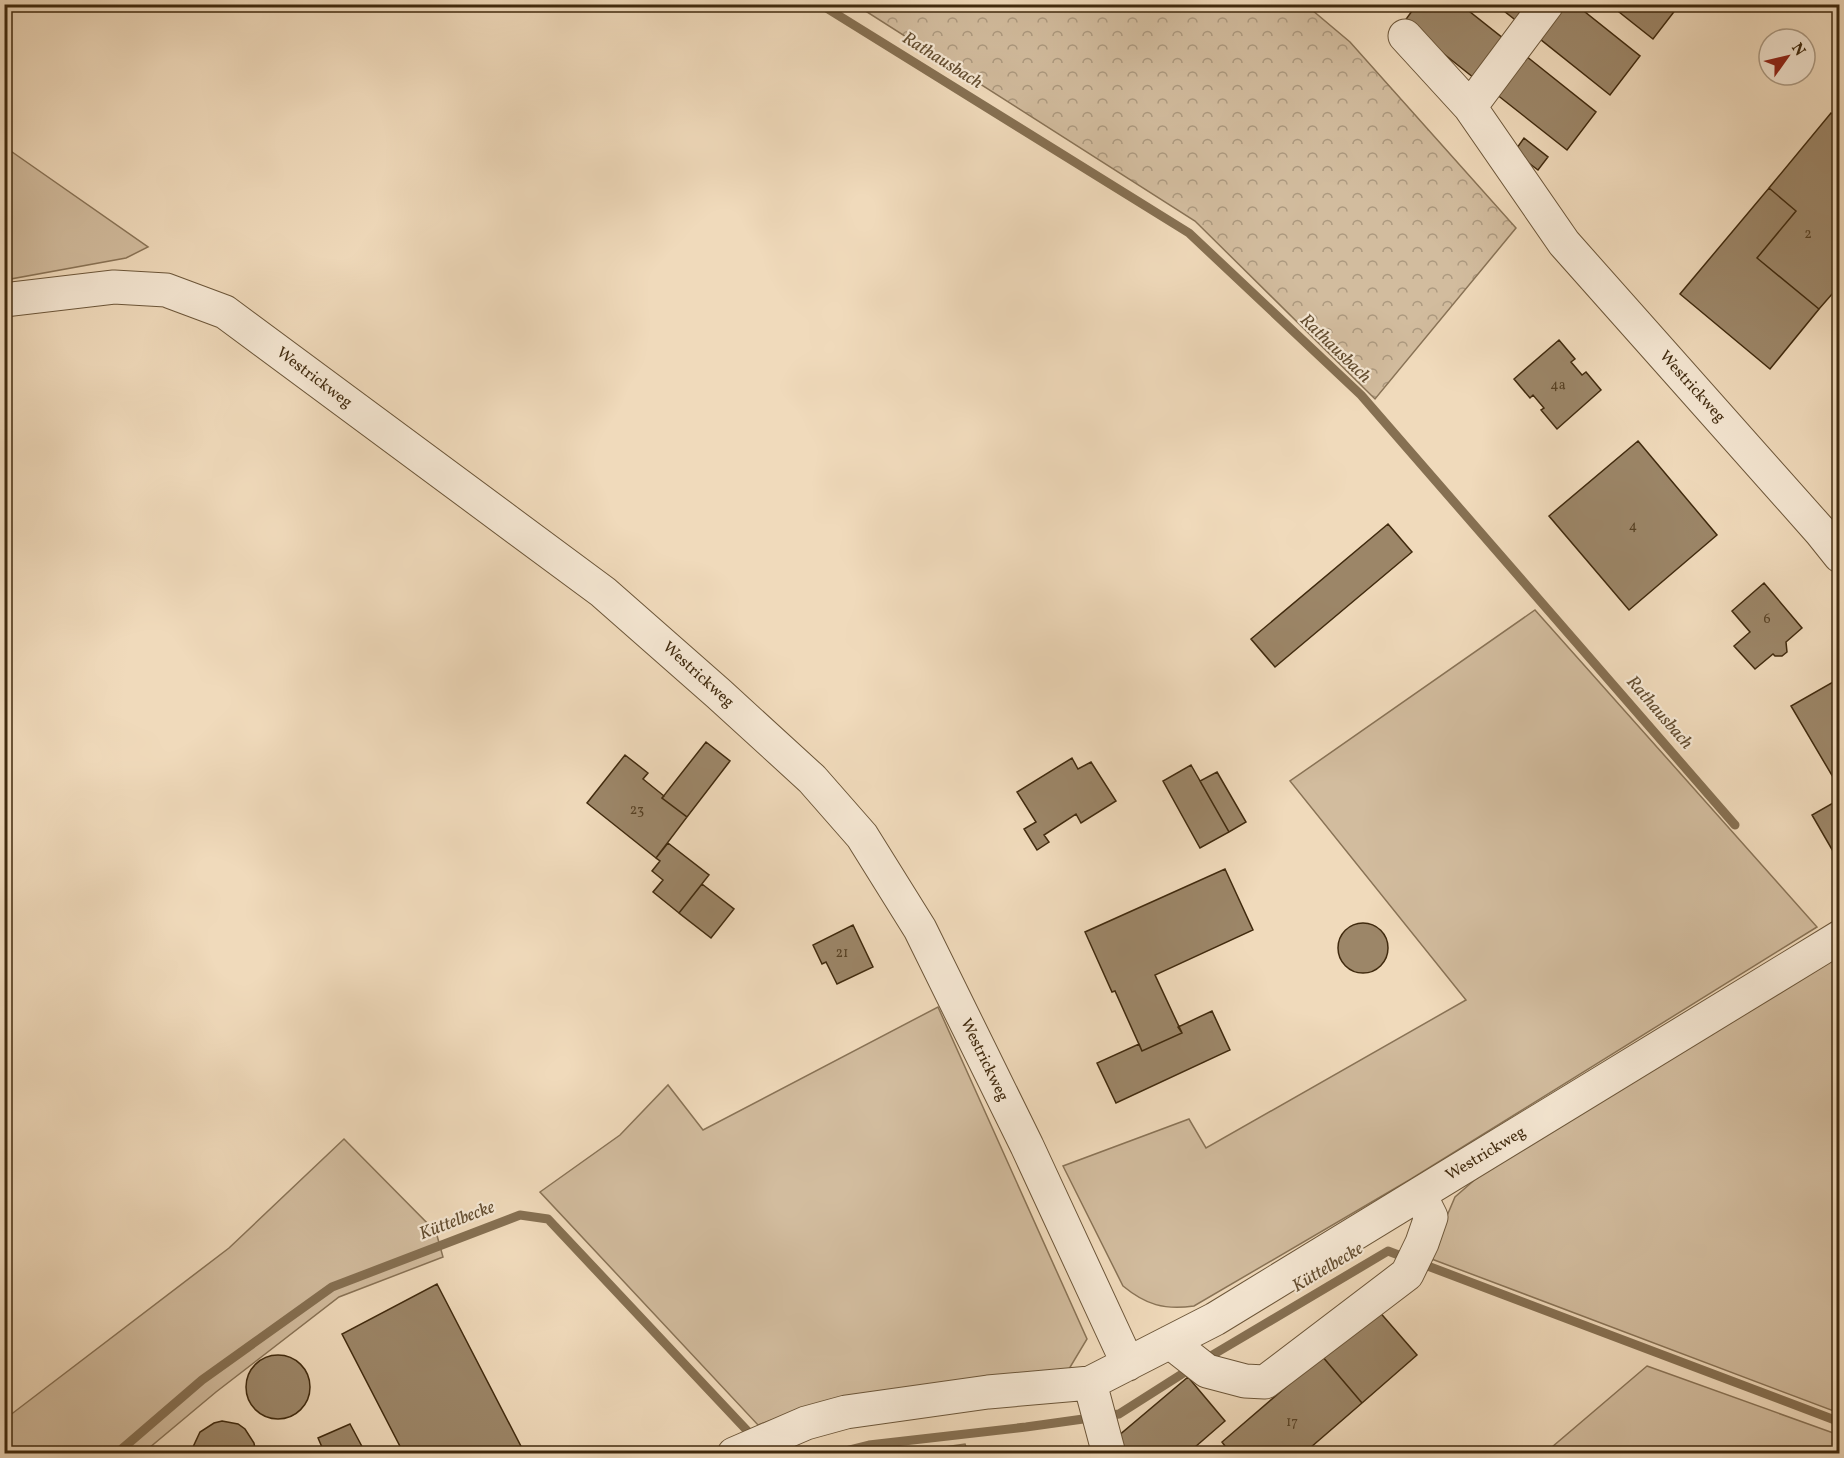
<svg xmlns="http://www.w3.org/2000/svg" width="1844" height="1458" font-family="Vollkorn,serif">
  <defs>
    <pattern id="forest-crowns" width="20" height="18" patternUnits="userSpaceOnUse" patternTransform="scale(1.5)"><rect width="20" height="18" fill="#d2bc9e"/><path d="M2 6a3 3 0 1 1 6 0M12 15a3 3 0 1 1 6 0" fill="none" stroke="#ac997f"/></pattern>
  </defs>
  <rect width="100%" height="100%" fill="#f0dabb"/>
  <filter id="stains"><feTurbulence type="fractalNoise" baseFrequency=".00333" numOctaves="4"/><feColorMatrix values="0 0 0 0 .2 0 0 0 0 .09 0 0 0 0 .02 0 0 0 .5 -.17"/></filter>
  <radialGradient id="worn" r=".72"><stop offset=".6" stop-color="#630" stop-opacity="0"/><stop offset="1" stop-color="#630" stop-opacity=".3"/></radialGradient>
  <path fill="#d2bc9e" stroke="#897356" stroke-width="1.5" d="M5,147L148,247L126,258L5,280Z
    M1535,610L1817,927L1411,1179L1194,1306C1164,1310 1146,1305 1123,1286L1063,1166L1189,1119L1206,1148L1466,1000L1290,781Z
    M1839,956V1413L1429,1258L1455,1197L1479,1176Z
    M938,1007L1087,1339L1069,1369L803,1409L758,1425L540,1192L620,1135L668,1085L703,1130Z
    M344,1139L436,1232L443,1257L339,1297L216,1392L143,1453H5V1419L229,1248Z
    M1647,1366L1839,1435V1453H1545Z
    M965,1444L968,1453H902Z"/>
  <path fill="url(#forest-crowns)" stroke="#897356" stroke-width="1.5" d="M856,5H1306L1350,42L1516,228L1375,399L1195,221Z"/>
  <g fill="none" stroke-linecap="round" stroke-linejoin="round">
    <path stroke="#867052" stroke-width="9" d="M820,4L1189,233L1361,395L1735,825
      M1204,1360L1388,1251L1840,1422
      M116,1454L202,1380L332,1287L520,1215L548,1219L755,1439
      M833,1454L869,1445L1026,1427L1119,1414L1193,1367"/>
  </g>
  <path fill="#9c8668" stroke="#402a0e" stroke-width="1.5" d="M1417,4H1460L1504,39L1474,78L1404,22Z
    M1495,4H1532L1518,22Z
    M1566,4H1575L1640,56L1610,95L1540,39Z
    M1609,4H1680L1653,39Z
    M1526,56L1596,112L1567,150L1496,94Z
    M1831,113L1840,120V285L1819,309L1757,258L1796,211L1769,188Z
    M1524,138L1548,157L1538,170L1514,152Z
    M1769,188L1796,211L1757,258L1819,309L1770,369L1680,294Z
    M1559,340L1575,359L1571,362L1582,375L1586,372L1601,390L1557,429L1541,410L1544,408L1533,395L1530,398L1514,379Z
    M1638,441L1717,535L1629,610L1549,516Z
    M1388,524L1412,552L1275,667L1251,639Z
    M1764,583L1802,628L1786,642L1787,652L1782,656H1775L1773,654L1755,669L1734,646L1750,632L1732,611Z
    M1840,678V789L1791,706Z
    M706,742L730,761L687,817L662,798Z
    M625,755L648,773L643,779L664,796L662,798L687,817L656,858L587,803Z
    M1072,758L1078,769L1091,762L1116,801L1081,823L1076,814L1044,835L1049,842L1037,850L1024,829L1036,822L1017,792Z
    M1191,765L1229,832L1200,848L1163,781Z
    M1217,772L1246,822L1229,832L1200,781Z
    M1840,799V850L1834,853L1812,815Z
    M668,843L709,875L679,913L653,892L663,880L652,871L660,861L656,858Z
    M1225,869L1253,930L1155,975L1182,1033L1142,1051L1115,991L1112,992L1085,932Z
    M702,884L734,909L711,938L679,913Z
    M1338 948a25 25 0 1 1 50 0a25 25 0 1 1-50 0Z
    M853,925L873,967L837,984L826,962L822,964L813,945Z
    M1212,1011L1230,1050L1116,1103L1097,1063L1139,1044L1142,1051L1182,1033L1178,1027Z
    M437,1284L525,1454H404L342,1334Z
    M1377,1309L1417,1355L1362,1403L1322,1356Z
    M246 1387a32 32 0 1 1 64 0a32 32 0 1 1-64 0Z
    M1322,1356L1362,1403L1303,1454H1231L1222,1442Z
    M1188,1377L1225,1421L1187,1454H1128L1117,1437Z
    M222,1421L238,1424L245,1429L254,1443L256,1454H192L193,1447L200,1432L214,1423Z
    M350,1424L366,1454H325L318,1438Z"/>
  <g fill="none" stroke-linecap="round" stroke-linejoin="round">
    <g stroke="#6c5639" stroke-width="35">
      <path id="minor" d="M1547,4L1470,107L1564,243L1820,531L1840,556
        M1405,36L1470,107
        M4,300L114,287L166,290L225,312L603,592L719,694L812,779L862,836L920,929L1027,1146L1128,1364
        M1170,1342L1207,1371L1245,1381L1265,1382L1407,1274L1422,1243L1431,1217L1420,1195
        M1090,1383L1109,1454
        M734,1454L806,1423L846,1412L988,1392L1090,1383L1215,1319L1840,937"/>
    </g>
    <use href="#minor" stroke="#f5e7d3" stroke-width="33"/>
  </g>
  <g text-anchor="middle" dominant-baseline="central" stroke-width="4.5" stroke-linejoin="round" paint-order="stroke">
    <g font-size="14" fill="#574124">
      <text x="1808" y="234">2</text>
      <text x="1558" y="385">4a</text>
      <text x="1633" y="526">4</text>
      <text x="1767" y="619">6</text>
      <text x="637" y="810">23</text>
      <text x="842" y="953">21</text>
      <text x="1292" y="1422">17</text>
    </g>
    <g font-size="16" fill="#402a0e" stroke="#f5e7d3">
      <text transform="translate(314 378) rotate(37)">Westrickweg</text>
      <text transform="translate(1692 387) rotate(48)">Westrickweg</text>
      <text transform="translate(698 675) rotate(42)">Westrickweg</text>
      <text transform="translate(984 1060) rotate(64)">Westrickweg</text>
      <text transform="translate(1486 1154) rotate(-31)">Westrickweg</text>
    </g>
    <g font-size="18" font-style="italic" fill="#634d30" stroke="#f5e7d3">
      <text transform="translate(942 61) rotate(32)">Rathausbach</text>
      <text transform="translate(1335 349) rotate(44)">Rathausbach</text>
      <text transform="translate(1659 713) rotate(49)">Rathausbach</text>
      <text transform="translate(457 1221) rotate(-21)">Küttelbecke</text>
      <text transform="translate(1328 1268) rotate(-31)">Küttelbecke</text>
    </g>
  </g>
  <rect width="1844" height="1458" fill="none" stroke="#f0dabb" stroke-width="24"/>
  <rect x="6" y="6" width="1832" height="1446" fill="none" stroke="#402a0e" stroke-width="3"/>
  <rect x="12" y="12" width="1820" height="1434" fill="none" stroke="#402a0e" stroke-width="1.5"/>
  <g transform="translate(1787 57) rotate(56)"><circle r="28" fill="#f5e7d3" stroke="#ad9b84" stroke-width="1.5"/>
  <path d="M0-4.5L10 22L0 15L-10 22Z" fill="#8f2418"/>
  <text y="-9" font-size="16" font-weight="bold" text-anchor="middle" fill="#402a0e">N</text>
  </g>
  <rect width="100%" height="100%" filter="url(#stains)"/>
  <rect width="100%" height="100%" fill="url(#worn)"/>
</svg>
